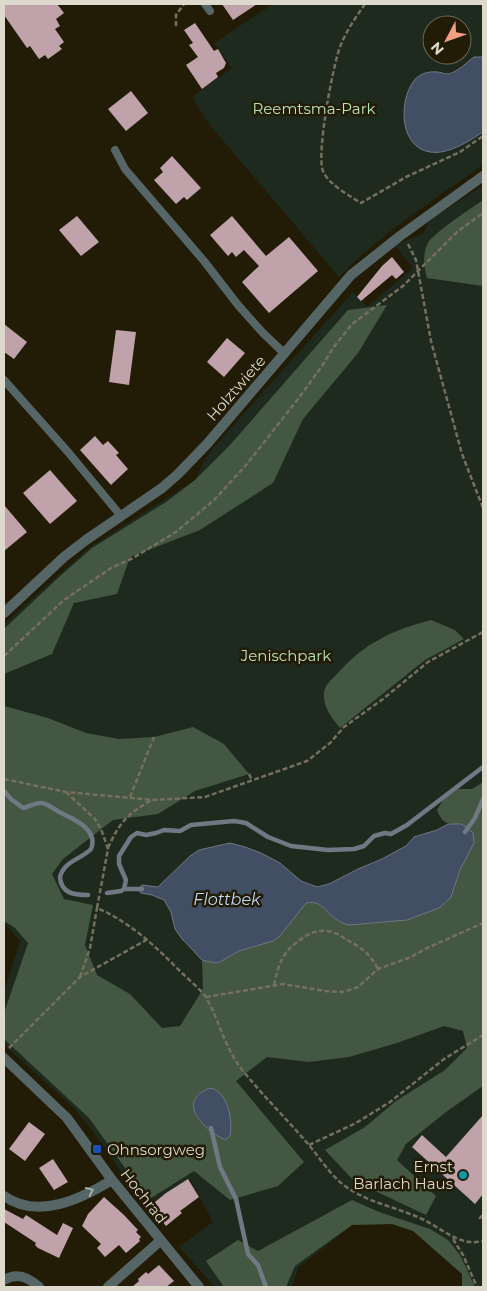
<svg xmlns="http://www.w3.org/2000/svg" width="487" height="1291" font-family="Montserrat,sans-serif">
  <rect width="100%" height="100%" fill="#221c06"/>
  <path fill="#1e2a1d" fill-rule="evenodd" d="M273,4H483V57H474L447,74L438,72L409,89C406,104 402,118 407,133L450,150L483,132V165C433,200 382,233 339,277L209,124L192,97L232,68L214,43ZM432,25H462V55H432Z
    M483,185V1287H462V1274L413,1231L392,1224L352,1225L298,1268L292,1287H215L179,1247L213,1222L190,1179L145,1206L92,1130L73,1107L4,1045V992L20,941L4,923V624L90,547L195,480L204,461L213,448L353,292L367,307L413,268L396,247L400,243L423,234L429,221ZM448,824H461L202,960C192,952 181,941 176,930C173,925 173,919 172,914C167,899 156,895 141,893V885L158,887L190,856L199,851L229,843L292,873L301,881L317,887L329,884L358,869L382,859L406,846L414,837L437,830Z"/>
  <path fill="#435742" d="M483,200V286L427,278C424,267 422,254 428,243C432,234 473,207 483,200Z
    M387,305L358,353L303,419L273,483L200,530L130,557L117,594L74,603L52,654L4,674V629L59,577L92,548L166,502L195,480L230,445L348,310Z
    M431,620L455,630L464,639L425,660L340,728C332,718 323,707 324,694C324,686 331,680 336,675C363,644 392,630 431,620Z
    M4,706L48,718L86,733L119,739L154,737L193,727L224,744L249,774L195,791L158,814L113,820L63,859L52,874L64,899L93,905L85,945L97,975L130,994L162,1028L180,1026L203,989L202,960L218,963L239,951L273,941L279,937L306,903C327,899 326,920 349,925L407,920L439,908L451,897L460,870L474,842L461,824C446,824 443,824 437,810L443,800L458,789H472L483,782V1086L446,1112L406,1144L397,1160L436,1196L426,1215L354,1181L325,1150L365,1127L396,1101L445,1070L467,1048L463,1031L444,1026L397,1043L349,1057L309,1062L267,1057L236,1081L304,1162L278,1186L230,1200L194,1171L148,1200L89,1118L4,1039V1013L28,943L15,928L4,921Z
    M352,1200L379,1212L430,1229L448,1240L460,1255L475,1287H462V1274L413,1231L392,1224L352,1225L295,1266L286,1287H224L206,1261L238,1240L258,1251Z"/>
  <path fill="#414e64" stroke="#707883" d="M474,57H483V132C469,141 448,155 430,152C399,147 399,102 413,82C418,74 428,71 437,72C440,72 445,74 448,74C457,72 467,62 474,57Z
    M448,824H461L468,828L473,833L474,843L460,870L451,897L439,908L407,920L349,925C326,920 327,899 306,903L279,937L273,941L239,951L218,963L210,962L202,960L182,939L175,929L171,912L164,900L152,895L141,893L138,889L142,885L158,887L190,856L199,850L230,843L245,847L261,853L280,863L301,881L317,887L329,884L358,869L382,859L406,846L414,837L437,830Z
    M210,1088C228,1091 233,1121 230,1136L225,1140C205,1130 174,1102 210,1088Z"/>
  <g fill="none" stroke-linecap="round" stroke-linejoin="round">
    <path stroke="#707883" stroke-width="4.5" d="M4,791L11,799L23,808C29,807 35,802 42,803C48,804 54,809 59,812C73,819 99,829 91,849C80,860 64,861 60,877C61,894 75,895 88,895
      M465,832L475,818L483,799
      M124,889H142
      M107,893L121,891L124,889L126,880L119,864V856L131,837L137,833L146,835L156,833L164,830L180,831L191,825L234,821L246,823L268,837L291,846L328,850L354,849L364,846L374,836L385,833L391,834L407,825L483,767
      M211,1128L220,1167L236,1199L248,1254L258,1265L266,1287"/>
  </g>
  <path fill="#c0a2ab" d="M4,4H57L64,13L56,19L60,26L55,29L64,42L59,46L62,49L48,59L45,55L39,59L30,46L27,48L4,15Z
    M222,4H257L233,20Z
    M195,23L214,51L218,49L226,63L224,68L216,73L218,77L202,89L186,65L198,57L189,45L193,43L184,30Z
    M131,91L148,113L126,131L108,109Z
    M172,156L201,188L187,200L184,197L176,204L154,180L163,172L160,168Z
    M77,216L99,242L81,256L59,230Z
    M232,216L266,256L289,237L318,271L269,313L242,282L259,266L244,250L236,257L232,252L228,256L210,235Z
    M392,257L404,272L396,279L392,275L361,301L357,297L382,266Z
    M4,324L27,342L14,359L4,352Z
    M116,330L136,332L129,385L109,382Z
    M227,338L245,353L224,377L207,362Z
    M95,436L103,445L108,441L119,453L116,455L128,469L111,485L80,450Z
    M50,470L77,501L50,524L23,493Z
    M4,505L27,532L4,551Z
    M483,1115V1194L475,1204L412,1147L422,1135L446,1157Z
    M29,1122L45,1134L25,1161L9,1149Z
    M53,1159L68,1182L54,1190L39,1168Z
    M188,1179L199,1197L180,1211L182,1213L166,1226L150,1206L166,1193Z
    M104,1197L124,1215L138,1230L136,1232L141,1237L139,1239L140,1241L126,1253L119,1245L105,1257L97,1248L101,1244L82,1226L88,1214Z
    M4,1209L23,1219L26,1215L57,1235L63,1223L73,1228L59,1258L38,1248L35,1245L36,1243L4,1222Z
    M159,1265L174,1281L166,1287H132L139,1281L138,1279L146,1272L148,1274Z"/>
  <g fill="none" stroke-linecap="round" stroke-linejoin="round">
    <path stroke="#75705d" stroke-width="2.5" stroke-dasharray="5 2.5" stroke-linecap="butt" d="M365,4C356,17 346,31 340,47C333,65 316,155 323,171C328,184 350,196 361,203L406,177L460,152L483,136
      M176,26V15L184,4
      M408,244L416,260L431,341L462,454L483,508
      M4,656L64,600L111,568L133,558L176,532L214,500L247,464L298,399L322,366L333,348L352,324L403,286L457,232L483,213
      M249,774L252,781
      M4,779L66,792L153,800L205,797L307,761L330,743L344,727L383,699L428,662L483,632
      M66,792L95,819L101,829L108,849L97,908C132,923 157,948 183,974C191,982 202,990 207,999C219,1021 225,1047 240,1067C261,1094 286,1118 308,1144C320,1158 330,1175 345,1186C368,1203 397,1207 422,1219C442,1228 459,1247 483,1241
      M130,797L154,737
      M108,848C119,823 128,813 152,800
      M80,977L90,948L97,908
      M274,985C279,962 283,951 304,937C310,933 318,930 326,931C334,931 341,936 347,940C361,947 371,955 378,969
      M206,997L283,984L325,991L343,992L358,987L378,969L411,957L425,949L483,923
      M9,1048L80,977L148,939
      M309,1145L356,1123L390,1102L444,1059L483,1035
      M483,1215L480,1218L483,1221
      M453,1239L463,1255L477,1287"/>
    <path stroke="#566565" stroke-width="8" d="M205,4L210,11
      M115,150L125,169L204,261L238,305L263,333L285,354
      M4,380L68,452L121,516"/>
    <path stroke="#566565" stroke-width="10" d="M4,613L64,557L86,540L162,488L178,474L207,444L351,275L400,236L483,176
      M4,1058L67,1118L112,1180L199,1287
      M4,1196C38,1220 81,1199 112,1180
      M4,1280C17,1272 28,1277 39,1287
      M108,1287L160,1241"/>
  </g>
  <defs><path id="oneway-chevron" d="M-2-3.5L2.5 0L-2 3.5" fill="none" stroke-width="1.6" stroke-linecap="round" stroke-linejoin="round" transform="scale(1.25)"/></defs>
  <use stroke="#a7aba3" href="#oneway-chevron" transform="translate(90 1191) rotate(-25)"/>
  <rect fill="#1a4fb4" stroke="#221c06" stroke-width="2" x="92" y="1144" width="10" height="10" rx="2.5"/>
  <circle fill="#0f9aa8" stroke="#221c06" stroke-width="2" cx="463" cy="1175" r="5"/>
  <g text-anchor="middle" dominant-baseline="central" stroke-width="5" stroke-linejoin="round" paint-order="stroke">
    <g font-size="15" fill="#bae2b8" stroke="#221c06">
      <text x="314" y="108">Reemtsma-Park</text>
      <text x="286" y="655">Jenischpark</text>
    </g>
    <g font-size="15" fill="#ddd9cc" stroke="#221c06">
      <text transform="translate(236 388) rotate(-49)">Holztwiete</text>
      <text transform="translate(144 1196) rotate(52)">Hochrad</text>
    </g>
    <g font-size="15" fill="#ddd9cc" stroke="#221c06" text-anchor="start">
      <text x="107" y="1149">Ohnsorgweg</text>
      <text x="453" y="1166" text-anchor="end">Ernst<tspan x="453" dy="17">Barlach Haus</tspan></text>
    </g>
    <g font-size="16" font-style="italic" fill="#c1d6fc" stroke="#221c06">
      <text x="227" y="899">Flottbek</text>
    </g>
  </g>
  <rect width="487" height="1291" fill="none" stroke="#ddd9cc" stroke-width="10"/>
  <g transform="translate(447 40) rotate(229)"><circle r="24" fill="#221c06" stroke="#6d6855"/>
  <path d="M0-4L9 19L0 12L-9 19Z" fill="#f39f84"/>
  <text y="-8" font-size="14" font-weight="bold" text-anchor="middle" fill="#ddd9cc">N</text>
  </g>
</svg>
